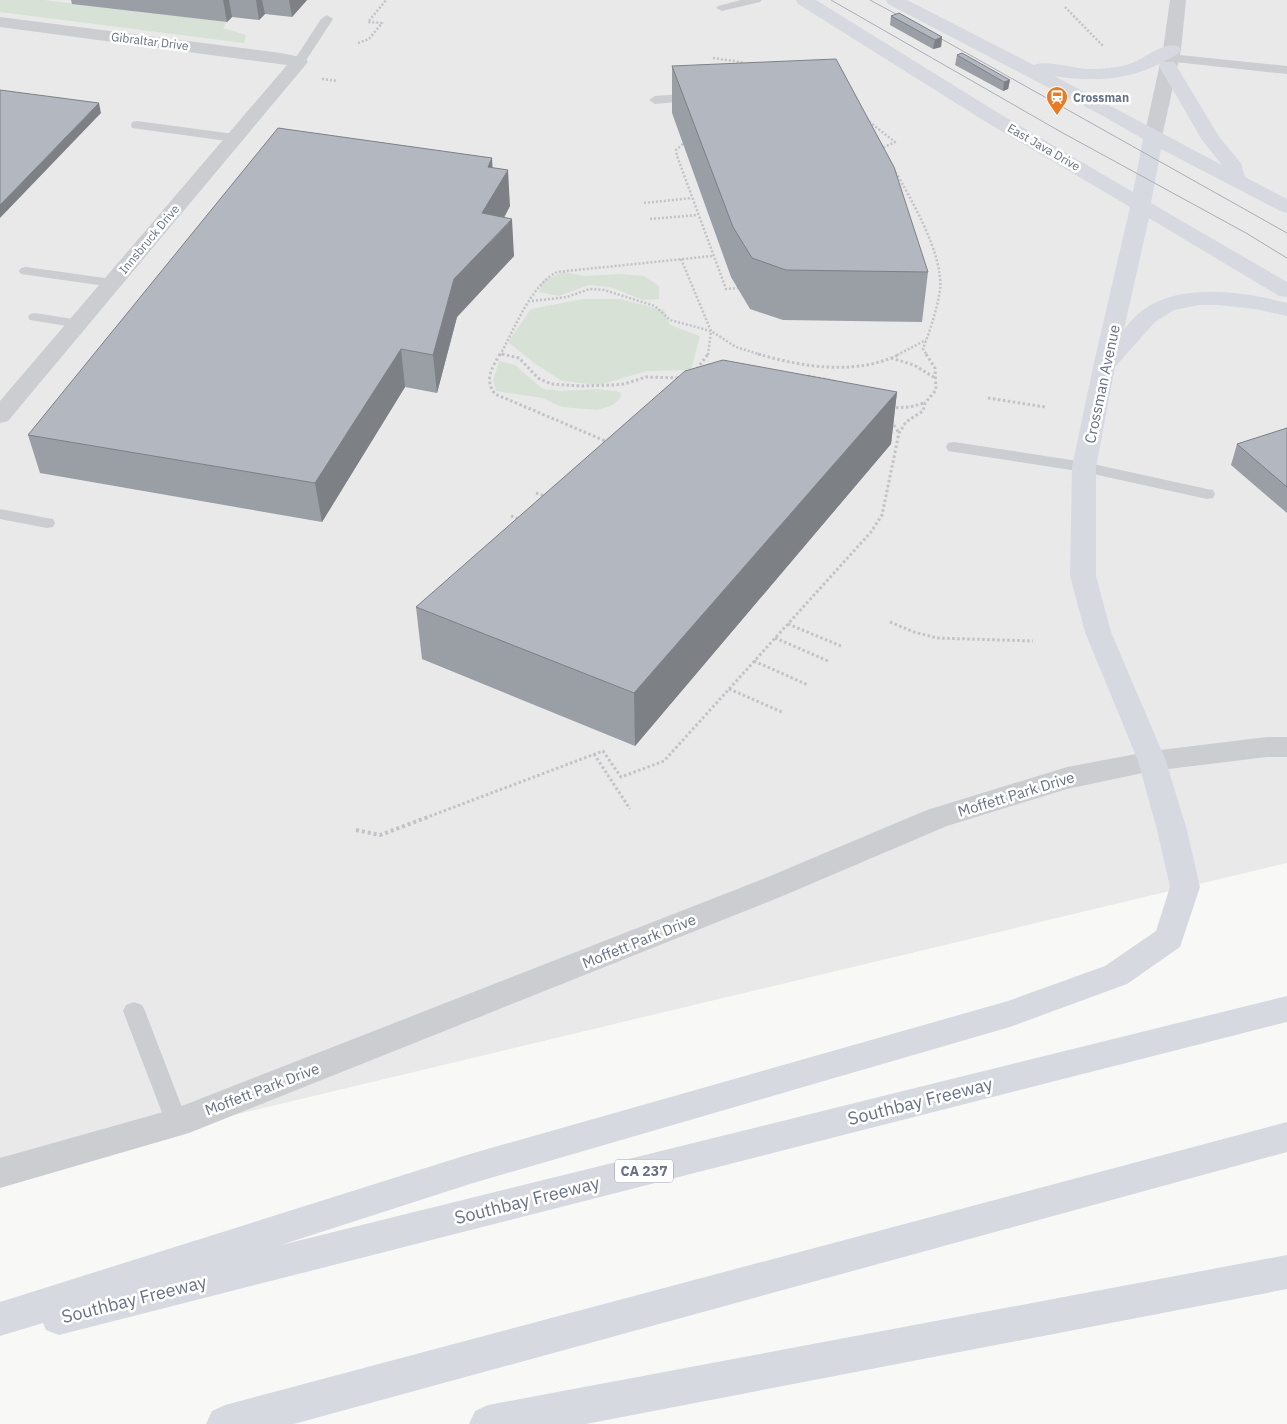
<svg xmlns="http://www.w3.org/2000/svg" width="1287" height="1424" font-family="'IBM Plex Sans',sans-serif">
  <rect width="100%" height="100%" fill="#f8f8f6"/>
  <path fill="#e9e9e9" d="M0,0H1287V863L0,1171Z"/>
  <path fill="#d8e1d6" d="M0,0H44L227,22L223,28L246,35L244,43L0,12Z
    M564,272L584,276L620,274L644,276L659,286V299L643,300L610,287L589,285L559,296L539,292L542,281Z
    M583,299H620L664,310L670,325L700,336L691,370L647,371L599,385L562,381L534,363L508,342L531,309Z
    M499,361L515,365L543,389L561,391L597,389L620,392L621,397L613,405L597,410L562,407L542,398L496,391L493,380Z"/>
  <g fill="none" stroke-linecap="round" stroke-linejoin="round">
    <path stroke="#c2c3c6" stroke-width="2.5" stroke-dasharray="2 2" stroke-linecap="butt" d="M1065,7L1103,46
      M358,43L369,39L382,23L368,22L386,0
      M713,58L741,62L745,65
      M322,79L337,81
      M866,119L895,142L882,148
      M683,144L676,150L677,156L726,289L738,288
      M894,169C911,199 944,255 940,290C937,310 930,330 923,349L927,355
      M644,203L692,198
      M650,219L698,215
      M681,259L711,331L708,355
      M532,301L567,297L590,289L604,290L655,306L670,320L711,331L736,347L762,355
      M502,354L505,355
      M500,355C514,330 531,285 557,272L712,256
      M897,355L926,340"/>
    <path stroke="#c2c3c6" stroke-width="3" stroke-dasharray="2.5 2.5" stroke-linecap="butt" d="M500,354C492,368 484,379 495,394L608,442
      M502,354L519,358L538,378L551,384L581,386L612,385L624,384L646,377L681,378
      M758,354C803,367 856,376 900,354
      M891,358L914,365L935,378
      M697,369L708,354
      M808,376L834,381
      M988,398L1045,407
      M891,408L910,407L924,403
      M891,421L899,433
      M536,493L547,497
      M511,516L519,519
      M890,622L914,632L937,638L1033,641
      M788,624L841,646
      M775,638L828,661
      M754,661L808,685
      M729,689L784,713
      M594,754L630,809
      M425,818L603,751L621,777L664,761L871,532L882,515L899,433L906,422L923,411L925,403L936,390L935,368L926,354"/>
    <path stroke="#c2c3c6" stroke-width="4" stroke-dasharray="3 3" stroke-linecap="butt" d="M356,830L380,835L428,817"/>
    <path fill="#cbcdd1" fill-rule="evenodd" d="M741,0H762L760,2L722,11L716,8L718,6Z
      M327,15L333,19L305,62L303,65H295L293,62L321,19Z
      M1170,54L1287,66V74L1166,61L1164,58L1166,55Z
      M696,93L700,94L702,97L700,100L655,104L649,100L655,96Z
      M137,121L234,134L240,138L234,142L132,128L131,125L132,122Z
      M26,267L112,279L117,280L119,283L117,286L112,287L21,274L19,271L21,268Z
      M35,313L79,320L84,321L86,324L84,327L79,328L30,320L28,317L30,314Z
      M954,442L1084,462L1207,489L1213,490L1215,494L1213,498L1207,499L1084,472L948,451L946,447L948,443Z
      M0,509L47,518L53,519L55,523L53,527L47,528L0,519Z
      M134,1002L142,1005L145,1011L188,1123L185,1130L177,1133L169,1130L166,1123L123,1011L126,1005Z"/>
    <path fill="#cbcdd1" fill-rule="evenodd" d="M0,17L281,53L305,58L308,62L8,421L0,423V401L287,65L0,27Z"/>
    <path fill="#cbcdd1" fill-rule="evenodd" d="M1170,0H1186L1181,50L1162,137L1160,141L1153,143L1146,141L1144,137L1163,50Z
      M1267,737H1287V757H1267L1152,771L1067,789L947,826L785,895L189,1133L0,1188V1158L174,1109L763,879L927,810L1067,767L1152,751Z"/>
    <path fill="#d6dae0" fill-rule="evenodd" d="M796,0H816L1000,114L1133,192L1143,139L1103,116L888,4L886,0H907L1034,65C1044,60 1073,68 1087,69C1102,69 1118,68 1132,63C1147,57 1163,42 1178,46L1181,50L1178,54L1163,62H1174L1220,138L1241,163L1245,177L1287,199V213L1280,211L1161,149L1151,203L1287,282V297L1279,296L1149,218L1124,329C1130,322 1136,315 1143,310C1181,282 1245,292 1287,303V316L1255,309L1218,305H1200L1174,310L1155,322L1115,367L1096,467V576L1111,632L1166,761L1162,768L1152,771L1142,768L1138,761L1085,632L1070,576L1072,467L1093,367L1130,207L986,122L798,4ZM1161,63L1159,66L1202,140L1222,165L1054,76C1091,82 1127,81 1161,63Z"/>
    <path fill="#d6dae0" fill-rule="evenodd" d="M1152,751L1162,754L1166,761L1187,830L1200,887L1180,947L1127,984L1010,1027L470,1184L281,1245L1287,996V1022L59,1335L46,1330L43,1323L0,1336V1302L470,1154L1008,1001L1105,966L1156,931L1170,887L1157,830L1138,761L1142,754Z
      M1287,1122V1152L294,1424H206L212,1411L225,1405Z
      M1287,1255V1289L586,1424H469L475,1411L488,1405Z"/>
    <path stroke="#aaaeb5" stroke-width="1" d="M831,0L1061,132L1246,233L1287,258
      M870,0L907,20
      M929,32L1287,233"/>
  </g>
  <path fill="#9a9ea5" d="M71,0H307L292,17L265,14L259,20L232,17L227,22L72,4Z
    M891,16L942,37L941,47L933,49L890,25Z
    M957,55L1010,80L1008,89L1003,91L955,65Z
    M672,66L928,272L922,322L783,320L750,309L731,277L672,113Z
    M492,158V168L510,206L504,218L514,256L457,317L437,393L405,387L322,522L40,473L28,435Z
    M897,392L891,444L635,746L422,659L416,607Z
    M1287,428V513L1231,465L1237,444Z"/>
  <path fill="#7d8186" d="M223,0H229L232,17L227,22Z
    M256,0H262L265,14L259,20Z
    M289,0H307L292,17Z
    M942,37L941,47L933,49L935,40Z
    M1010,80L1008,89L1003,91L1004,82Z
    M99,103L101,113L0,218V205Z
    M492,158L494,193L508,170L510,206L489,244L512,219L514,256L457,317L437,393L433,355L454,279L482,213L488,167Z
    M401,349L405,387L322,522L315,483Z
    M897,392L891,444L635,746L634,693Z"/>
  <path fill="#b3b8c0" stroke="#7d8186" d="M899,13L942,37L935,40L891,16Z
    M962,53L1010,80L1004,82L957,55Z
    M836,59L894,167L928,272L786,270L752,258L733,227L672,66Z
    M0,90L99,103L0,205Z
    M278,128L492,158L488,167L508,170L482,213L512,219L454,279L433,355L401,349L315,483L28,435Z
    M723,360L897,392L634,693L416,607L685,371Z
    M1287,428V487L1237,444Z"/>
  <defs>
    <g id="station-pin" transform="scale(1.125)"><path d="M0 17L-7.5 6A9.5 9.5 0 1 1 7.5 6Z" fill="#eb7a23" stroke="#fff"/><path d="M-3-6H3Q5-6 5-4V2Q5 4 3 4L4.5 6H3L1.5 4h-3L-3 6H-4.5L-3 4Q-5 4-5 2V-4Q-5-6-3-6ZM-3.5-4v3h7v-3ZM-3.5 1v1.5H-2V1ZM2 1v1.5H3.5V1Z" fill="#fff"/></g>
  </defs>
  <g fill-rule="evenodd">
    <use href="#station-pin" x="1057" y="97"/>
  </g>
  <g text-anchor="middle" dominant-baseline="central" stroke-width="5" stroke-linejoin="round" paint-order="stroke">
    <g font-size="12" fill="#667288" stroke="#fff">
      <text transform="translate(150 41) rotate(7)">Gibraltar Drive</text>
      <text transform="translate(1044 147) rotate(30)">East Java Drive</text>
      <text transform="translate(149 239) rotate(-50)">Innsbruck Drive</text>
    </g>
    <g font-size="12" font-weight="bold" fill="#667288" stroke="#fff" text-anchor="start">
      <text x="1073" y="97">Crossman</text>
    </g>
    <rect fill="#fff" stroke="#949cac" stroke-width="1" x="615" y="1159.5" width="58" height="23" rx="4"/>
    <g font-size="14" font-weight="bold" fill="#667288">
      <text x="644" y="1171">CA 237</text>
    </g>
    <g font-size="15" fill="#667288" stroke="#fff">
      <text transform="translate(1102 384) rotate(-78)">Crossman Avenue</text>
      <text transform="translate(1016 794) rotate(-17)">Moffett Park Drive</text>
      <text transform="translate(639 941) rotate(-22)">Moffett Park Drive</text>
      <text transform="translate(262 1089) rotate(-21)">Moffett Park Drive</text>
    </g>
    <g font-size="18" fill="#667288" stroke="#fff">
      <text transform="translate(920 1101) rotate(-14)">Southbay Freeway</text>
      <text transform="translate(527 1200) rotate(-14)">Southbay Freeway</text>
      <text transform="translate(134 1299) rotate(-14)">Southbay Freeway</text>
    </g>
  </g>
</svg>
